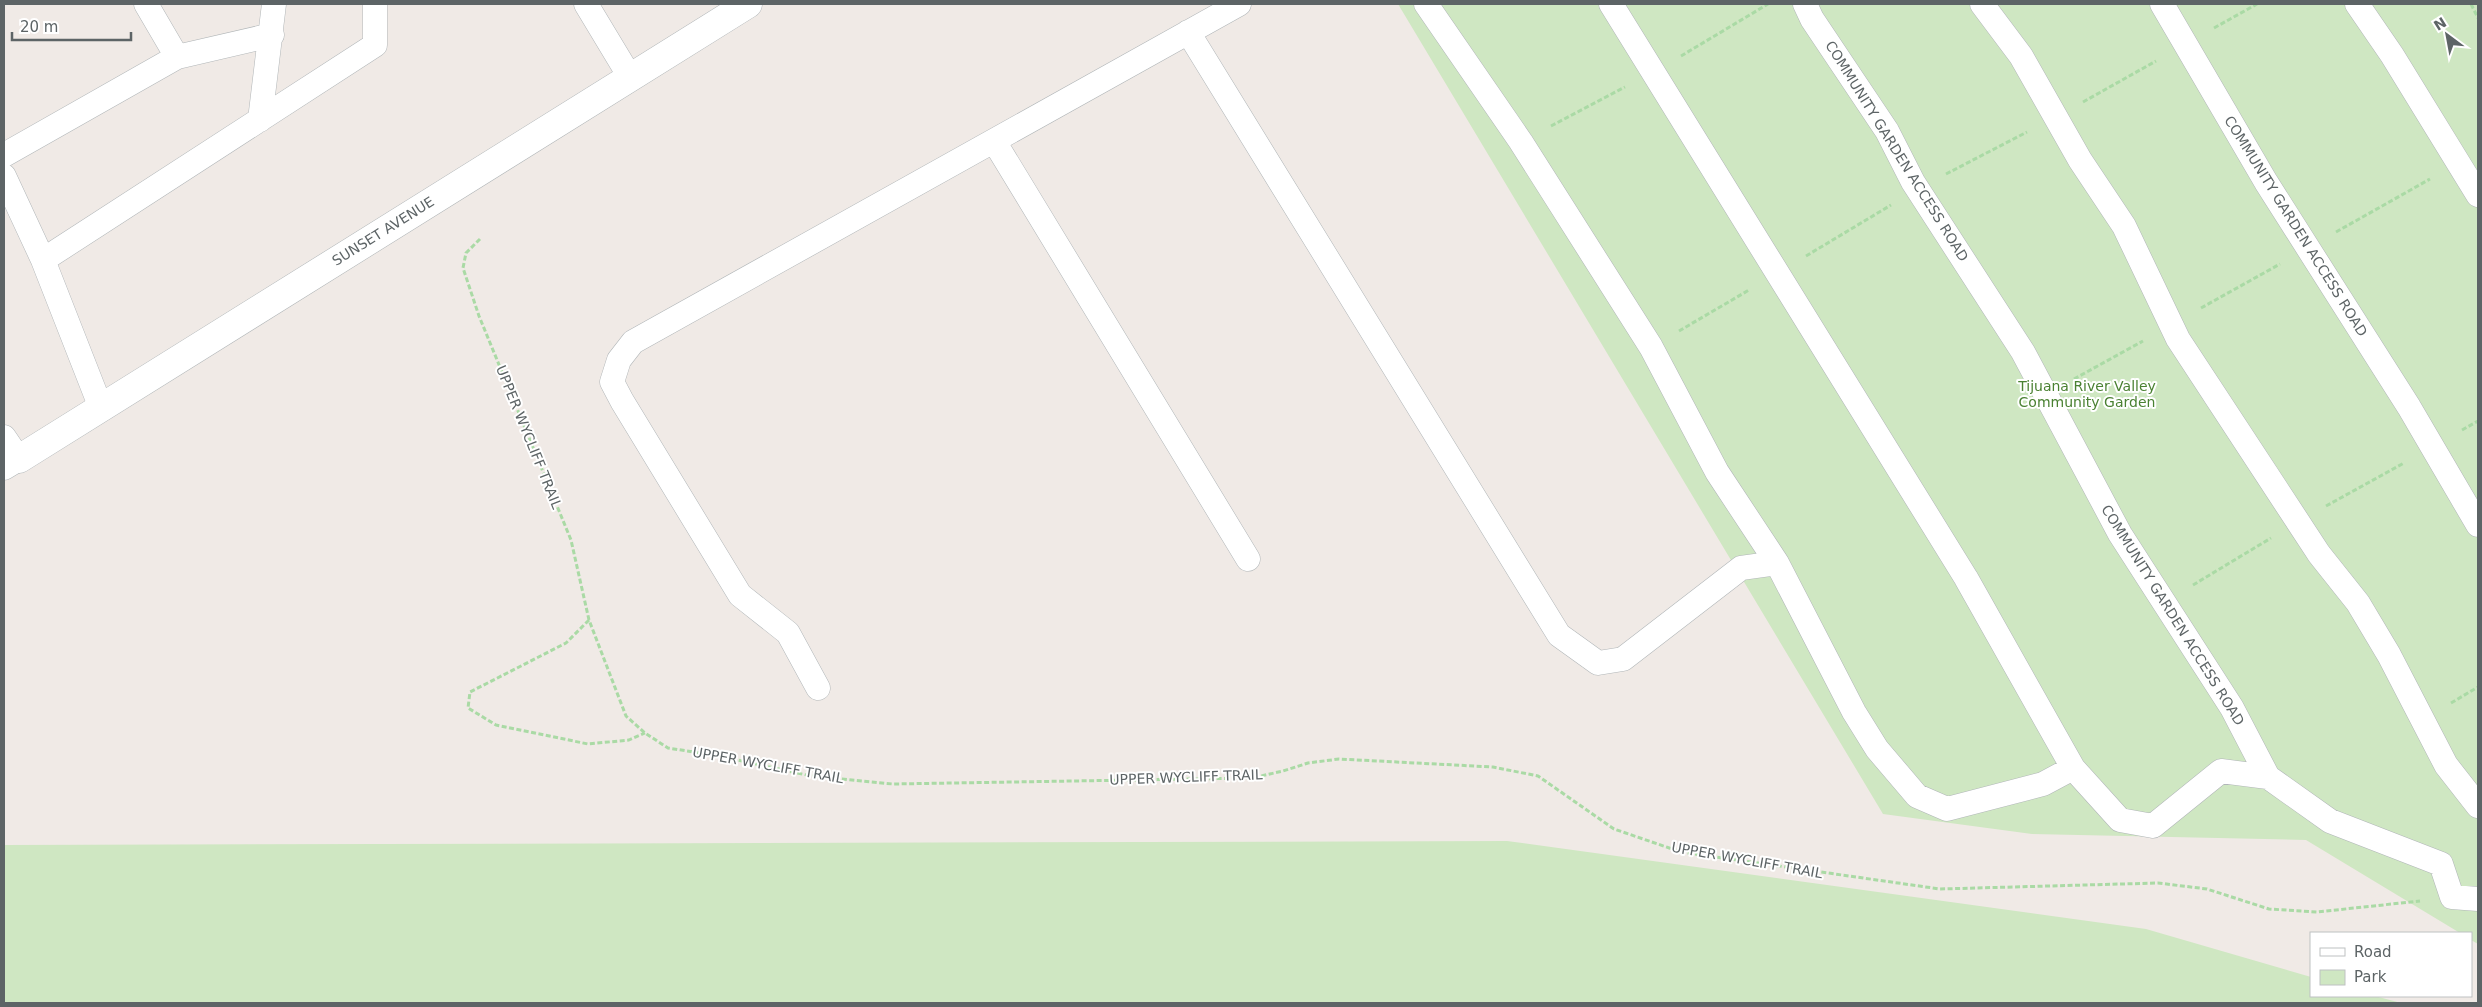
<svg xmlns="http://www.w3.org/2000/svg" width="2482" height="1007" font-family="'DejaVu Sans',sans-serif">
  <rect width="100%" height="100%" fill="#f0eae6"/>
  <path fill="#cfe7c2" d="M1398,4H2478V944L2471,940V933H2460L2306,840L2032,834L1883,814Z
    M1507,841L2146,929L2311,977V996H2375L2401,1003H4V845Z"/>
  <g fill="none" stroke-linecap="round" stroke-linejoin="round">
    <g stroke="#b1b6b8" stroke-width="25">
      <path id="service" d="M146,4L177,57
        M586,4L630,77
        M1426,4L1521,142L1651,347L1717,472L1777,563L1854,712L1877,749L1917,796L1947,809L2043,784L2073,768
        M1611,4L1966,578L2073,768L2120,820L2153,826L2221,771L2268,777
        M1805,4L1812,19L1887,131L1913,182L2023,352L2120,534L2232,708L2268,777L2330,821L2441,864L2452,897L2478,899
        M1982,4L2021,56L2080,160L2124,226L2178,339L2319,554L2358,603L2389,655L2446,765L2478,806
        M2162,4L2266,182L2409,407L2478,525
        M2357,4L2392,55L2478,195
        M1188,32L1559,635L1598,663L1623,659L1741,568L1777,563
        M260,120L274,4
        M994,141L1248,559
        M4,155L177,57L272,35
        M4,176L43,260
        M101,408L43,260L375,45V4
        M4,437L19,459L4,468
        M818,688L788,633L740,595L622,401L612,382L619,360L633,342L1239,4"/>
    </g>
    <g stroke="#b1b6b8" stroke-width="29">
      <path id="minor" d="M19,459L748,4"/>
    </g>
    <path stroke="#aadaa5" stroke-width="3" stroke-dasharray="5 2.5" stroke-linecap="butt" d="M2471,4L2478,18
      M2214,28L2257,4
      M1681,56L1768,4
      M2083,102L2156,61
      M1551,126L1625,87
      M1946,174L2027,132
      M2336,232L2430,179
      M480,239L466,253L463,268L479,316L571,540L589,620L626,716L645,733L668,748L719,756L811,776L893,784L1252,778L1283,771L1308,763L1339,759L1493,767L1538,776L1614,829L1681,852L1940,889L2158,883L2207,889L2269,909L2317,912L2420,901
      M1806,256L1891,205
      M2201,308L2280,264
      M1679,331L1749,290
      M2074,379L2143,341
      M2462,430L2478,421
      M2326,506L2404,463
      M2193,585L2271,538
      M589,620L566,643L470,692L468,708L496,725L588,744L629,740L645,733
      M2451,703L2478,687"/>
    <use href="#service" stroke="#fff" stroke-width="24"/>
    <use href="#minor" stroke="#fff" stroke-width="28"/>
  </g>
  <g text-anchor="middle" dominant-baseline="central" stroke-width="4" stroke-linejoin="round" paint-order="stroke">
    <g font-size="14" fill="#5d6466" stroke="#fff">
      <text transform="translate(1897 151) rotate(58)">COMMUNITY GARDEN ACCESS ROAD</text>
      <text transform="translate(2296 226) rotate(58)">COMMUNITY GARDEN ACCESS ROAD</text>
      <text transform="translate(383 231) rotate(-32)">SUNSET AVENUE</text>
      <text transform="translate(529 437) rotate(68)">UPPER WYCLIFF TRAIL</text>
      <text transform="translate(2173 615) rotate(58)">COMMUNITY GARDEN ACCESS ROAD</text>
      <text transform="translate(768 765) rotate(10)">UPPER WYCLIFF TRAIL</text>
      <text transform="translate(1186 777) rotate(-2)">UPPER WYCLIFF TRAIL</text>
      <text transform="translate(1747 860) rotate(10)">UPPER WYCLIFF TRAIL</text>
    </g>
    <g font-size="14" fill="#4a8132" stroke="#fff">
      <text x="2087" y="386">Tijuana River Valley<tspan x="2087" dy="16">Community Garden</tspan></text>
    </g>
  </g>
  <rect width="2482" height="1007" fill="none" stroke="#5d6466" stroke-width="10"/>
  <rect x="2310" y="932" width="162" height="65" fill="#ffffff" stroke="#bec1c2"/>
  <rect x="2320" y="948" width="25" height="8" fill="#ffffff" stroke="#bec1c2"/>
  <text x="2354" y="957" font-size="15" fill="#5d6466">Road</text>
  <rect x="2320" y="970" width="25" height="15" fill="#cfe7c2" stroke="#bec1c2"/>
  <text x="2354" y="982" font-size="15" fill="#5d6466">Park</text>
  <g transform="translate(2447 35) rotate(328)" stroke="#ffffff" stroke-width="4" paint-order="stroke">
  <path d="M0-4L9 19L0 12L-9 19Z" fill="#5d6466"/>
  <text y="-8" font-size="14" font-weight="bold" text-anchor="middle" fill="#5d6466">N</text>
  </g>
  <path d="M12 32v8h119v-8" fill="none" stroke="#5d6466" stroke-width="2.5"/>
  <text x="20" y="32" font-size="15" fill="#5d6466" stroke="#ffffff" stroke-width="4" paint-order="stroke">20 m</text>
</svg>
